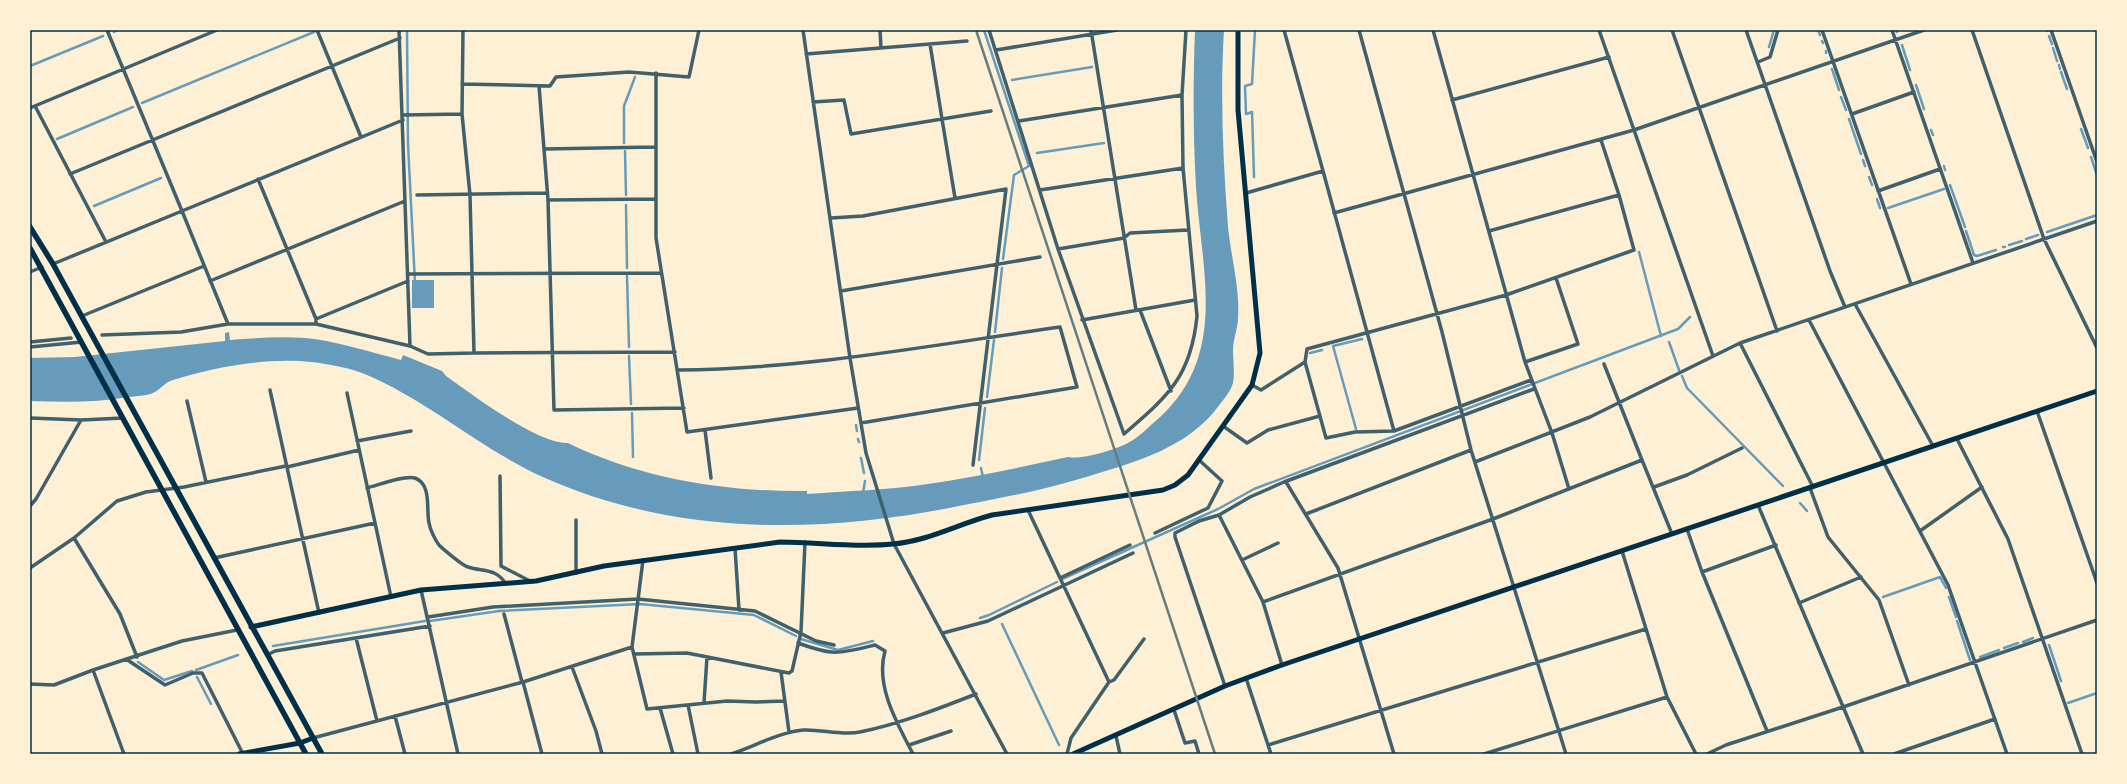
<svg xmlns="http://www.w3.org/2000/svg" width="2127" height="784" font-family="Montserrat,sans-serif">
  <rect width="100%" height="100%" fill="#fdf0d5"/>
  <path fill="#669bbc" d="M1195,30H1224C1220,95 1223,162 1228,227C1231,257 1240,288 1238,318C1238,328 1233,339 1233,350C1233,360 1235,373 1233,383C1231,390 1225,398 1220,404C1189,448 1135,462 1086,477C1041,491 995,499 949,508C814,534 674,535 545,478C482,450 430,402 367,375C351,368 329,364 311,362C269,357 213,367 173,380C165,382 160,390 153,393C146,396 136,396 128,397C96,403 63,402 30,401V358L75,357L225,341V333L229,332L230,340C260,338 291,335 321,340C348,345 375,353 401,360L403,355L442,371L446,376C473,395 536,443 568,443C642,479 725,492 807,491V494C848,491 889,490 928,484C976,477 1022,467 1068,457C1081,460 1114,450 1126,444C1140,437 1147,428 1159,418C1229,354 1201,270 1196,187C1193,135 1193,82 1195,30Z
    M412,280H434V308H412Z"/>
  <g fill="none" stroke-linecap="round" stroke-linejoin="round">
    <path stroke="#669bbc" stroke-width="2.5" d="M407,30L408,144L415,283
      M984,30L1029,166L1014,175L1003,259
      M1818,30L1820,35
      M1897,30V32
      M2047,30V31
      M114,32L118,30
      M2049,36L2052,44
      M1822,41L1823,43
      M1902,45L1910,70
      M1769,47L1774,30
      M2053,48L2057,61
      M1826,51V53
      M2059,65L2060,69
      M30,66L103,36
      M1832,69L1839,90
      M2061,72L2067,89
      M1012,80L1092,67
      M1916,85L1924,109
      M1841,97L1846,110
      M142,103L314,32
      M1849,119L1861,154
      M2081,129L2088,148
      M1931,130L1933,135
      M57,139L133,107
      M624,143V106L635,77
      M625,151L626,195
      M1037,153L1104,143
      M2091,157L2097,175
      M1863,160L1865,166
      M1944,166L1945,170
      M1254,177L1252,112L1246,114L1245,86L1252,84L1255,30
      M1869,177L1872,185
      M1950,185L1965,227
      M1877,199L1880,208
      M626,205L627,268
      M94,206L161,178
      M1888,208L1944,189
      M1966,231L1974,255L1977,256L1996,250
      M2047,232L2097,215
      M2026,239L2038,235
      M2009,245L2022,241
      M2003,247H2005
      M1639,252L1661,336
      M627,276L629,347
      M995,332L1002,268
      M1669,342L1679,370
      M1310,353L1322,350
      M629,356L631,404
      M1682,376L1687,388L1783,486
      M987,397L994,340
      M632,413L633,457
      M856,425L857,431
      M1356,429L1333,346L1362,339
      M858,439L859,442
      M861,458L864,473
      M979,460L985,408
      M981,468L983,477
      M863,493L865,481
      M1800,503L1807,511
      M1062,579L1218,509L1254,489L1678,329L1690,317
      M1883,597L1940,577L1946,588
      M1949,597L1956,617
      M980,618L989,615L1057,582
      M430,621L499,611L640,604L754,615L796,636
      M1957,621L1970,660
      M1002,624L1059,745
      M801,639L838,650L873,641
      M2023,642L2033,638
      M2049,645L2061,681
      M273,646L425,621
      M2004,648L2018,643
      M1980,657L1999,650
      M138,662L164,680L192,671
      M196,670L238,655
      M197,677L211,704
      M2068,703L2097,693"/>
    <path stroke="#3f606c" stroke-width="3.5" d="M317,30L361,137
      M399,30L410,346
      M463,30L462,114L470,195L474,353L675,352
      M803,30L850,358L866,453L894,544L1007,754
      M880,30L881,48
      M989,30L1058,249L1124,434C1168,396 1191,377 1197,316L1183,168L1182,95L1186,30
      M1091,30L1136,310
      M1284,30L1323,171
      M1359,30L1442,332L1471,450L1566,754
      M1433,30L1525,362L1552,433L1569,489
      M1599,30L1713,356
      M1672,30L1777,331
      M1746,30L1830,271L1845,307
      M1822,30L1911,284
      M1892,30L1973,263
      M1972,30L2044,239L2097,348
      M2051,30L2097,162
      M930,44L942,119L991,111
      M996,50L1117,30
      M806,54L967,41
      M1758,62L1770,57L1778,30
      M656,73V238L687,432L858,408
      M462,84L550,86L556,77L629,72L689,77L699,30
      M539,86L548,200L554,410L684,408
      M1452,100L1609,57
      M813,102L844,100L851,134L942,119L955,198
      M35,106L106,242
      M30,108L217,30
      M1852,114L1914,92
      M403,115L462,114
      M1019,121L1182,95
      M544,149L655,147
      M70,174L400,38
      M258,179L316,319V324L410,346L428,354L474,353
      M1040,190L1183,168
      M1878,191L1940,169
      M1246,193L1323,171L1394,431
      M417,195L547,193
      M548,200L655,199
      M1334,213L1634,130L1924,30
      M831,218L863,216L1006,189L973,465
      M1489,231L1619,195
      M1058,249L1124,238L1130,233L1188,230
      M53,264L182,211L107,30
      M30,272L42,267
      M408,274L661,273
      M210,281L405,201
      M841,291L1040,257
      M1855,304L1933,446
      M1140,310L1171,391
      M82,316L204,266
      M316,319L408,281
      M1082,320L1195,300
      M1809,320L1948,585L2007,754
      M316,324H228L182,211L403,120
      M102,335L181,332L228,324
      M30,342L71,338
      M1740,343L1813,487
      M30,347L82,342
      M1305,362L1326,438L1355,432L1394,431L1531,380
      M1525,362L1578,344L1556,278
      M1604,364L1642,460
      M678,370C806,369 933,345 1060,327L1077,387L861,423
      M1252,385L1261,390L1305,362L1307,349L1506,295L1634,250L1619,195L1601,140
      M270,390L319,613
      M347,393L391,597
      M187,401L206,482
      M2037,411L2097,583
      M30,418L81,420L123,418
      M1223,426L1247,443L1268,430L1320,416
      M705,430L711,478
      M1957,439L2008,539L2082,754
      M357,441L411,431
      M1475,462L1590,417L1740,343L2097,221
      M287,467L359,450
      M500,476L501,566L530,581
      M1286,482L1338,568L1394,754
      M1654,487L1687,475L1742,448
      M367,488C379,485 404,475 415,478C432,484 426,510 429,523C430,529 435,540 439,545C443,549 463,566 468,567C484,572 496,568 506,584
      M1810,488L1828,537L1879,600L1909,685
      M1758,505L1863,754
      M30,506L36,499L81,420
      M1028,510L1109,682L1071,738L1067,754
      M1306,514L1471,450
      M1219,515L1263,602
      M576,520V573
      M1687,529L1702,572L1767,731
      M1920,531L1982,487
      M1155,533L1208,508L1222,481L1199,460
      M74,538L120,614L137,657
      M735,548L739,610
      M1622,551L1667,697L1696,754
      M214,558L375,523
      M643,560L632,647L647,709L727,701L756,702L785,701
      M1242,560L1278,543
      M30,568L74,538L117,501L146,492L184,487L286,466
      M1702,572L1776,545
      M1060,578L1130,545
      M421,590L458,754
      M1799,603L1861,577
      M504,614L522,682
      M428,617L493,607L638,599L755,611L816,641L834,645
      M943,633L988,621L1133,553
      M356,638L377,721
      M798,643C834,656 838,654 875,645L885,651C875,686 897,723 913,754
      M634,654L687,653L789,673L792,671L801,632L805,542
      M267,655L275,651L430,626
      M126,659L165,685L193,673H202L243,754
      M1282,665L1263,602L1493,519L1642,460L1672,534
      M572,667L596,731L602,754
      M93,670L124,754
      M781,672L789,732
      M1246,678L1271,754
      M523,682L542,754
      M1109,682L1114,680L1144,639
      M30,684L54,685L93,670L182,641L237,630
      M1225,686L1175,537V533L1199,521L1219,515L1250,497L1284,482L1534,389
      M704,703L707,657
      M688,705L698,754
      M660,708L673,754
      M1174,710L1185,743L1195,741L1199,754
      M395,716L405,754
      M1116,736L1120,754
      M313,738L523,682L632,647
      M909,745L951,731
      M1268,745L1646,629
      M731,754C753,747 780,732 803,730C822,729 841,736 860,732C899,724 938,709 976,694
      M1484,754L1667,697
      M1707,754L1726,745L1843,707L2097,620
      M1894,754L1995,719"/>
    <path stroke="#003049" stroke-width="5" d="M251,627L421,590L536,581L604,566L780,542C818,542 854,548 893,544C928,541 958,524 992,515L1163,490L1175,485L1188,475L1252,385L1260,353L1238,110V30
      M239,754L300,743L313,738
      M1073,754L1225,686L1282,665L2097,391"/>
    <path stroke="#003049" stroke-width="5.5" d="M30,227L53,264L322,754
      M30,248L306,754"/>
    <path stroke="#657d81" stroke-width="2.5" d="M976,30L1215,754"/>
  </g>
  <rect width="2127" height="784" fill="none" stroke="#fdf0d5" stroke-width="62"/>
  <rect x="31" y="31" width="2065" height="722" fill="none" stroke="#003049" stroke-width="1.5"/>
</svg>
